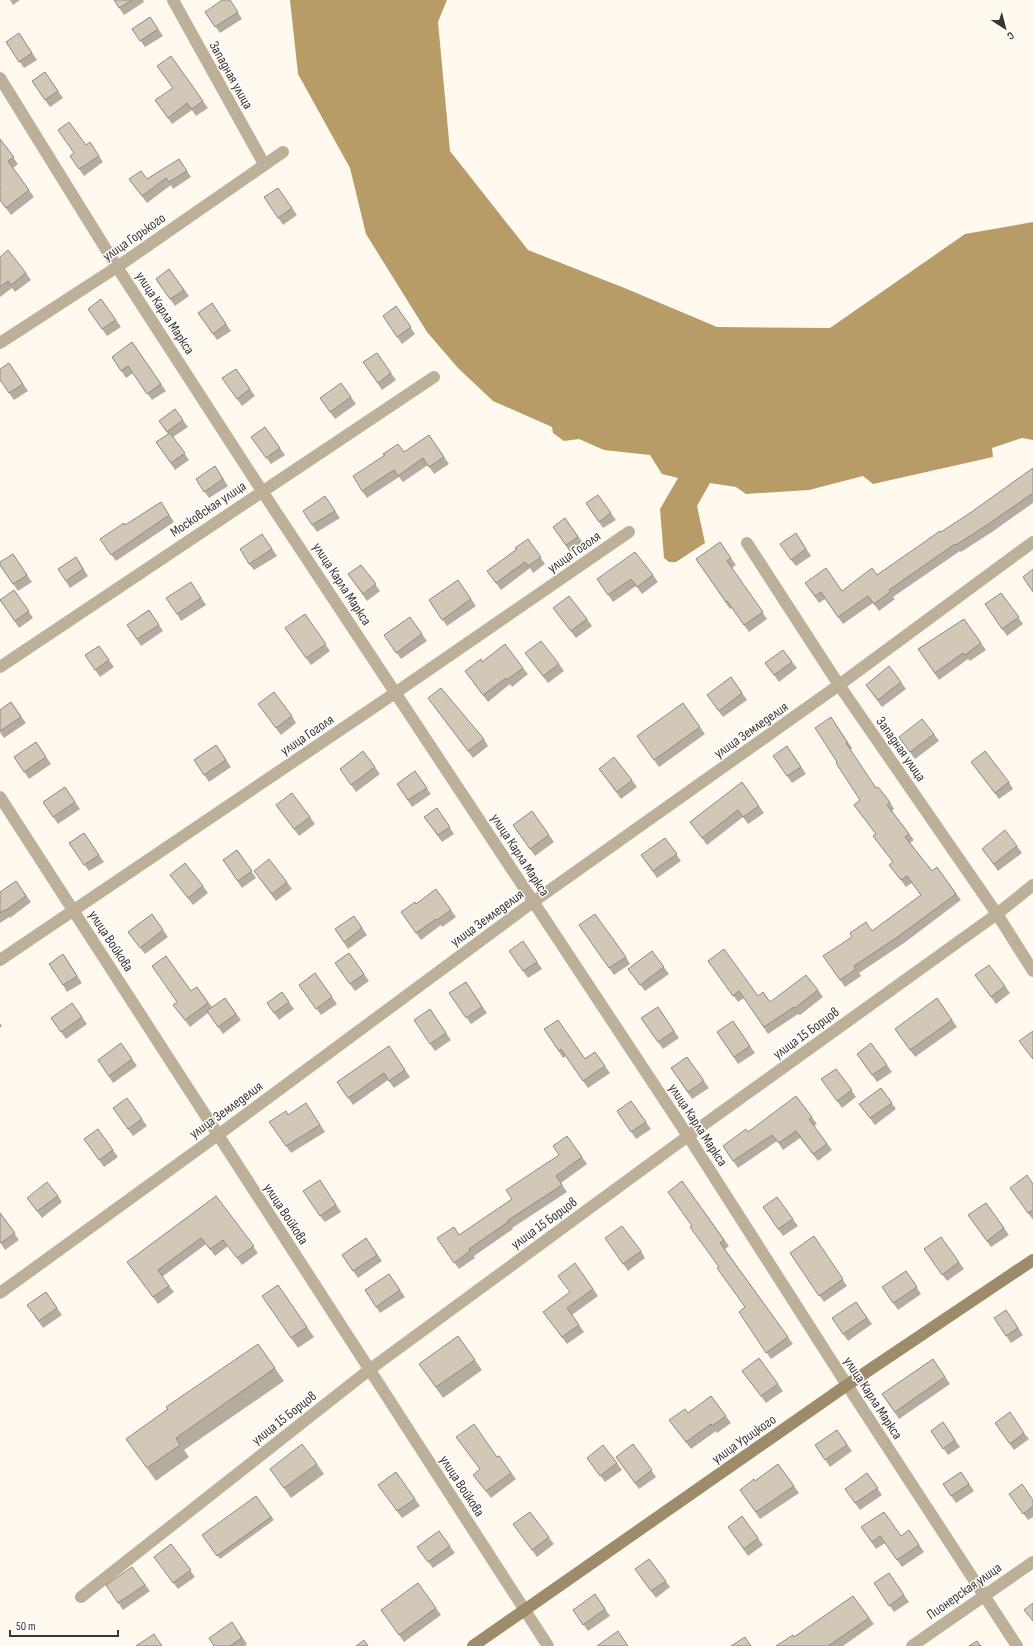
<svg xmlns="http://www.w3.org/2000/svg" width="1033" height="1646" font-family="'Sofia Sans Condensed',sans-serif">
  <rect width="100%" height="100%" fill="#fff9ef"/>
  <path fill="#b79c68" d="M290,0H447L438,22L450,151L528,250L627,289L717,327L830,328L965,234L1033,222V440L1022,438L992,448L993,457L873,484L863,476L809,490L746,494L736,487L710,483L697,506L705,543L676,562H669L664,558L660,509L678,478L662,474L650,455L604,450L579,439L564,441L553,433L552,427L493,401L458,368L427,332L366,234L350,168L298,74Z"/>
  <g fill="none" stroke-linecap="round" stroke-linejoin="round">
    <path stroke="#bcb099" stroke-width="12" d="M173,0L264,164
      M0,78L117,267L262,491L688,1136L847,1385L1017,1646
      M0,343L117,267L283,152
      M747,543L839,685L997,914L1033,971
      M0,667L434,377
      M0,797L548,1646
      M0,960L395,693L629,532
      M0,1293L218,1135L533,902L839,685L1033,542
      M81,1597L369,1370L688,1136L997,914L1033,885
      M912,1646L1033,1562"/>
    <path stroke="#9d8b6a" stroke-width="12" d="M473,1646L847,1385L1033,1260"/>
  </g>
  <path fill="#b4ac9e" d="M10,0H20L13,5Z
    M114,0H143L144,2L124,15Z
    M230,0L242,19L220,33L205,12Z
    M150,17L163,36L145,47L132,29Z
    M19,33L37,60L24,68L6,42Z
    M171,56L208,108L196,116L192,110L172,124L155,100L173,88Z
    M45,72L63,98L50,107L32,81Z
    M0,139L18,164L13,168L34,197L11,215L0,200Z
    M90,142L103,162L84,176L70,156Z
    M179,159L191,177L173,189L171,185L147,203L129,179H147Z
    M278,188L297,215L283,225L264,197Z
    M0,257L26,273L31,280L15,292L12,288L0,297Z
    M169,269L189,296L175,306L156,279Z
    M101,299L121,327L107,336L88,309Z
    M212,303L231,331L217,340L198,313Z
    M396,306L415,334L402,344L383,316Z
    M132,342L166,391L152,400L133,373L126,378L112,357Z
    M377,353L396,380L382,390L363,362Z
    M9,363L28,391L14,400L0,380Z
    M236,369L255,396L242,406L222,378Z
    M351,397L356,404L335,419L320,398Z
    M175,409L188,427L173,437L189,460L175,470L156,442L168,434L159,421Z
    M265,427L285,455L271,464L251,437Z
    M429,435L449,464L434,474L428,465L403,482L399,477L367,498L362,491L404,452Z
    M215,466L228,486L209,498L196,479Z
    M1033,468V503L992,532L961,552L960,551L893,597L895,599L879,611L873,603L843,624L825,599L819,603L805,583L842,591L877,575L970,513Z
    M598,495L616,520L603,528L586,503Z
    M325,496L340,518L317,532L312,525Z
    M161,502L174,522L116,561L100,539L125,525Z
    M565,518L583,543L570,552L553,527Z
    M796,533L811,556L796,566L791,560Z
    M528,539L545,564L533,573L530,568L501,590L487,571L517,549Z
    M267,541L277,556L254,570L249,564Z
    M720,542L736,565L732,568L767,619L749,632L732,608L730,609L696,559Z
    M13,554L32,582L18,591L0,565Z
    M76,557L88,576L70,588L58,569Z
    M361,565L380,591L367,601L348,574Z
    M653,575L658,582L642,594L636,586L613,602L597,579Z
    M458,580L476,606L447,626L429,600Z
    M191,582L206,605L181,621L177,614Z
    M14,590L33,618L19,628L0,600Z
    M1001,593L1023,624L1007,636L985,604Z
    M553,608L587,619L592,626L576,638Z
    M149,610L163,631L141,646L127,625Z
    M305,614L330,651L311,665L285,628Z
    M410,617L427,641L401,659L384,635Z
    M964,619L986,650L970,661L968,659L939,680L918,649Z
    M99,646L114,667L100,677L85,655Z
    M783,650L797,668L779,682L765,663Z
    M525,653L559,664L564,671L548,683Z
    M482,662L523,668L528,674L512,687L510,684L488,702L465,671Z
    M731,677L747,700L723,717L707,695Z
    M901,682L906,689L882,707L866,685Z
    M11,702L26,723L4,738L0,732V710Z
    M683,703L705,734L659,767L637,736Z
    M433,705L484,739L488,746L473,758Z
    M263,711L292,716L296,723L281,735Z
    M831,717L852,748L850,750L876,788L890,802L894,809L892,811L914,840L910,843L932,871L937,867L961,900L904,943L859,973L861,976L845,987L823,956L872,931L921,895L912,883L906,887L894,871L889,865L893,862L873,836L876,834L854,805L860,800L837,762Z
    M934,734L939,741L915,759L899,737Z
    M36,742L51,764L29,779L14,757Z
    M216,745L231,767L209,782L194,760Z
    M787,746L806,774L792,783L773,756Z
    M363,751L380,774L356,792L340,769Z
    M971,762L1009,782L1013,789L999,799Z
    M599,769L632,780L637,787L621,799Z
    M415,771L431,794L412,807L397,784Z
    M742,782L764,813L748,824L743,817L707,845L690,822Z
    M65,787L80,809L58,824L43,802Z
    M276,805L310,817L315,824L299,836Z
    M437,808L454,834L442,842L424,817Z
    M532,811L554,842L535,856L513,825Z
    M84,833L104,862L89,871L69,843Z
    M665,838L681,861L657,878L641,855Z
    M1017,846L1022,853L998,871L982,849Z
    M237,850L256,878L242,888L223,860Z
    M254,871L287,882L292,889L276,901Z
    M170,875L203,886L208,893L193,905Z
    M16,881L31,902L10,918L9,917L0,923V892Z
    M436,889L456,917L442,927L441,925L421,940L401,912L416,904Z
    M152,914L168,937L145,954L128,932Z
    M354,916L367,935L348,949L335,929Z
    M579,925L626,957L630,964L614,975Z
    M523,941L542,969L528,978L523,971Z
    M652,951L669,974L645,991L628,969Z
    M349,953L369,981L355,991L335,963Z
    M68,961L82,983L67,992L63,985Z
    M708,961L758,996L770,1002L818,990L823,997L800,1015L798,1014L768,1034L744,998L738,1002Z
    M315,973L337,1004L321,1015L299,985Z
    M975,975L1005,986L1010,993L996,1004Z
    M466,982L487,1013L471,1024L449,993Z
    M197,987L212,1007L225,998L241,1020L223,1034L208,1013L190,1027L173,1005Z
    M282,992L294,1009L279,1020L267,1003Z
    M937,998L957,1027L915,1057L895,1029Z
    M72,1003L87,1024L66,1039L51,1018Z
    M658,1007L679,1038L663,1049L641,1018Z
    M430,1009L451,1040L435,1051L430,1044Z
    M733,1021L755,1053L738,1064L717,1032Z
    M0,1023L2,1026L0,1028Z
    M544,1029L585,1058L595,1052L610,1073L588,1088L566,1056L563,1058Z
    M121,1043L137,1066L113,1083L98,1060Z
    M871,1043L892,1072L877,1082L857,1054Z
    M389,1046L410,1077L394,1088L388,1080L353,1105L337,1082Z
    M687,1057L709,1088L692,1099L671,1068Z
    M836,1069L856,1097L842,1108L821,1079Z
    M881,1088L896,1109L875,1125L859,1104Z
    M796,1096L817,1124L814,1126L832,1150L818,1161L800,1138L783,1150L777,1141L738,1168L723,1146L748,1132Z
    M127,1098L147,1126L133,1136L113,1108Z
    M631,1101L651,1129L636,1139L617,1111Z
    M306,1103L325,1132L291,1153L269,1122L288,1115Z
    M98,1129L118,1157L104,1167L84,1139Z
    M567,1136L587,1164L561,1183L567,1192L512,1228L513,1229L474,1256L475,1258L459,1269L437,1238L459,1235L512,1199L559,1155Z
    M320,1180L341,1212L325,1222L320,1216Z
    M682,1181L729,1246L725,1249L793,1344L771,1359L739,1312L745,1307L692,1226Z
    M1033,1184V1220L1010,1188Z
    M58,1196L62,1202L42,1218L27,1198Z
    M216,1196L258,1253L242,1265L228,1246L215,1256L206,1244L162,1277L174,1292L158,1304L127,1262Z
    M777,1197L798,1226L783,1236L763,1207Z
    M986,1203L1009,1235L991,1247L968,1215Z
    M0,1213L19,1240L5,1250L0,1242Z
    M814,1236L847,1286L824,1302L790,1253Z
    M941,1237L964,1269L947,1281L924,1249Z
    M366,1238L382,1261L358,1278L342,1255Z
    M605,1238L641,1251L645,1258L628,1271Z
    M575,1263L598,1296L572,1315L584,1332L567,1344L543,1312L570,1293Z
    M906,1271L921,1294L898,1310L882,1287Z
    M389,1274L405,1297L380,1313L365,1290Z
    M278,1285L314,1337L298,1348L262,1296Z
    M46,1292L62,1315L43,1328L27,1305Z
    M856,1302L872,1324L848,1341L832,1318Z
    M1006,1310L1023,1335L1011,1343L994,1318Z
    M458,1336L482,1370L443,1398L419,1364Z
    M258,1344L284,1381L184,1450L189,1457L156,1481L126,1439Z
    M759,1358L783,1391L766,1403L742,1371Z
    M933,1359L950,1384L899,1419L882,1394Z
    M711,1396L731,1423L717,1433L716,1431L691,1449L669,1420L688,1413Z
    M943,1422L960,1447L948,1455L931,1431Z
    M995,1423L1024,1433L1029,1439L1014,1450Z
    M837,1430L852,1451L830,1467L815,1445Z
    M633,1444L656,1477L639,1489L616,1457Z
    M499,1456L516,1479L491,1498L473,1475Z
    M587,1458L617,1463L622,1470L605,1482Z
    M317,1464L324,1474L291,1498L270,1469Z
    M778,1464L799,1493L760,1519L740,1490L755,1481Z
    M396,1472L420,1506L402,1518L378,1485Z
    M961,1472L974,1491L956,1503L943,1484Z
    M867,1473L882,1495L860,1510L845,1489Z
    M1009,1494L1033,1500V1517L1028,1520Z
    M256,1496L274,1520L220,1559L202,1535Z
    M530,1512L554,1544L537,1557L513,1524Z
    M742,1516L763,1545L748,1556L728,1527Z
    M861,1527L901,1536L909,1530L924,1552L902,1567L885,1543L876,1549Z
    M439,1531L455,1553L433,1568L417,1547Z
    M171,1544L195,1577L178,1589L154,1557Z
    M649,1559L670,1587L656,1598L635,1569Z
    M132,1567L150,1591L123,1610L106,1585Z
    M889,1573L909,1602L894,1612L874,1583Z
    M418,1583L441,1615L404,1642L381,1610Z
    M595,1594L610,1616L588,1631L573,1610Z
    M853,1596L874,1624L843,1646H776L794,1637Z
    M232,1622L247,1644L245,1646H214Z"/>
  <path fill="#d1c8b8" stroke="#928c81" d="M114,0H132L119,8Z
    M222,0H230L238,12L215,27L205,12Z
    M150,17L158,29L140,41L132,29Z
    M19,33L32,53L19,62L6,42Z
    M171,56L203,101L192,109L187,103L168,118L155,100L173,88L157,66Z
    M45,72L58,91L45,100L32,81Z
    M69,122L86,145L90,142L99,156L79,169L70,156L74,153L58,130Z
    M0,139L14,157L8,161L29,190L6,208L0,200V188H1L0,187Z
    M179,159L187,171L169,182L166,178L142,196L129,179L141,171L147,179Z
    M278,188L292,208L278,218L264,197Z
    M8,250L26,273L11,285L8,281L0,287V257Z
    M169,269L184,290L170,299L156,279Z
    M101,299L116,320L102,329L88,309Z
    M212,303L226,324L213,334L198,313Z
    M396,306L411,327L397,337L383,316Z
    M132,342L161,384L147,394L128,366L121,371L112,357Z
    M377,353L391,373L378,383L363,362Z
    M9,363L23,384L9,393L0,380V369Z
    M236,369L250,389L237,399L222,378Z
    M341,383L351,397L330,412L320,398Z
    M175,409L183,420L167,432L159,421Z
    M265,427L280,448L266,458L251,437Z
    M170,433L185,453L171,463L156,442Z
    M429,435L444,457L429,467L423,458L398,476L394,470L362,491L353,476L385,455L383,454L398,444L404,452Z
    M215,466L223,479L204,492L196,479Z
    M1033,468V493L987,525L956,545L955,544L889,590L890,592L874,604L868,596L838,617L821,592L815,596L805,583L826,568L842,591L872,568L877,575L940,531L941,532L970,513Z
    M598,495L611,513L599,522L586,503Z
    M325,496L335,511L312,525L303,511Z
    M161,502L169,515L111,555L100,539L124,523L125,525Z
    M565,518L578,537L566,545L553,527Z
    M796,533L806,549L791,560L780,544Z
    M262,534L272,549L249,564L240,549Z
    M528,539L541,557L528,566L525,562L496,583L487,571L517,549L515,548Z
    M720,542L731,558L727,561L763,612L744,625L727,601L726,602L696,559Z
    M635,552L653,575L637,587L631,579L608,595L597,579Z
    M13,554L27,575L13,584L0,565V562Z
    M76,557L83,569L66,581L58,569Z
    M361,565L376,584L363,594L348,574Z
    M1033,569V592L1023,577Z
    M458,580L471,599L442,620L429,600Z
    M191,582L201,598L177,614L166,598Z
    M14,590L29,611L15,621L0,600Z
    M1001,593L1019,617L1002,629L985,604Z
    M569,596L587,619L571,631L553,608Z
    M149,610L159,625L137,639L127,625Z
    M305,614L326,644L306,658L285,628Z
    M410,617L422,634L396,653L384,635Z
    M964,619L981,643L965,655L963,653L935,673L918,649Z
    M541,641L559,664L543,676L525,653Z
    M505,644L523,668L507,680L506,678L483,695L465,671L481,659L482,662Z
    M99,646L109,660L95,670L85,655Z
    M783,650L792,662L774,675L765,663Z
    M889,666L901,682L878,700L866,685Z
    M731,677L742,693L719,711L707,695Z
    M441,688L484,739L468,751L428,698Z
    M274,692L292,716L276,728L258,704Z
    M11,702L21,717L0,731V710Z
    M683,703L700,727L654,760L637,736Z
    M831,717L847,742L846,743L876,788L878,787L890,802L887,805L909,834L905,837L932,871L937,867L956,894L899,936L854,966L856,969L840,980L823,956L852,937L850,933L866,922L872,931L921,895L907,876L901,880L889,865L893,862L873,836L876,834L854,805L860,800L836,763L837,762L815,728Z
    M922,719L934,734L910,752L899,737Z
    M36,742L46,757L24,772L14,757Z
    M216,745L226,760L204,775L194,760Z
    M787,746L801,767L787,776L773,756Z
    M363,751L375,767L351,785L340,769Z
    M985,751L1009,782L995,793L971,762Z
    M614,757L632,780L617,792L599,769Z
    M415,771L427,788L408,800L397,784Z
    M742,782L759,806L743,817L738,810L702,838L690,822Z
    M65,787L75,802L53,817L43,802Z
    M292,793L310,817L294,829L276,805Z
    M437,808L450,827L438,835L424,817Z
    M532,811L549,835L530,849L513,825Z
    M1005,830L1017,846L994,864L982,849Z
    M84,833L99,855L84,865L69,843Z
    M665,838L677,854L653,871L641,855Z
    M237,850L252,871L238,881L223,860Z
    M269,859L287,882L272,894L254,871Z
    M185,863L203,886L188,898L170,875Z
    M16,881L26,896L5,911L4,910L0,913V892Z
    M436,889L451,910L437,920L436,919L416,933L401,912L415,902L416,904Z
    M152,914L163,930L140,948L128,932Z
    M595,914L626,957L609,968L579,925Z
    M354,916L362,928L344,942L335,929Z
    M523,941L537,962L523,971L509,951Z
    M724,949L758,996L763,992L770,1002L806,975L818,990L795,1008L794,1007L764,1027L739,991L733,996L708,961Z
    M652,951L664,967L640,985L628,969Z
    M349,953L364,974L350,984L335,963Z
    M63,954L77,976L63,985L49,964Z
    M166,956L191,991L197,987L208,1003L185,1020L173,1005L177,1002L152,966Z
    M989,965L1005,986L991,997L975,975Z
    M315,973L332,997L316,1009L299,985Z
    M466,982L482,1007L466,1018L449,993Z
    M282,992L289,1002L274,1013L267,1003Z
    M225,998L236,1014L218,1027L207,1011Z
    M937,998L952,1020L910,1050L895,1029Z
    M72,1003L82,1017L61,1032L51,1018Z
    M658,1007L674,1031L658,1042L641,1018Z
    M430,1009L446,1033L430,1044L414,1020Z
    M558,1020L585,1059L595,1052L605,1066L583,1081L561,1049L559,1051L544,1029Z
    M733,1021L750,1046L734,1057L717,1032Z
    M1033,1031V1059L1019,1041Z
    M121,1043L132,1059L109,1076L98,1060Z
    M871,1043L887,1065L872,1075L857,1054Z
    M389,1046L405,1070L389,1081L384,1073L348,1098L337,1082Z
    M687,1057L704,1081L688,1092L671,1068Z
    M836,1069L852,1090L837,1101L821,1079Z
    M881,1088L892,1103L870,1118L859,1104Z
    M796,1096L812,1117L809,1119L827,1144L813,1154L796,1131L779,1143L772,1135L733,1161L723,1146L746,1129L748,1132Z
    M127,1098L142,1119L128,1129L113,1108Z
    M631,1101L646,1122L631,1132L617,1111Z
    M306,1103L320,1125L286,1146L269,1122L286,1111L288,1115Z
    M98,1129L113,1150L99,1160L84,1139Z
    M567,1136L582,1157L556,1176L562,1185L507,1221L508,1222L469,1249L470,1251L454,1263L437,1238L454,1227L459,1235L512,1199L506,1190L559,1155L553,1146Z
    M1027,1175L1033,1184V1210L1028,1213L1010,1188Z
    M320,1180L336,1205L320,1216L303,1191Z
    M682,1181L724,1240L720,1243L788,1337L766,1353L739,1312L745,1307L717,1268L719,1267L690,1227L692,1226L668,1192Z
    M47,1182L58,1196L37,1211L27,1198Z
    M216,1196L254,1246L237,1258L223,1240L210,1249L201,1238L158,1270L169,1286L153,1297L127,1262Z
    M777,1197L793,1219L778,1229L763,1207Z
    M986,1203L1004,1228L987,1241L968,1215Z
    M0,1213L15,1233L1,1243L0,1242Z
    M622,1226L641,1251L623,1264L605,1238Z
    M814,1236L843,1279L819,1296L790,1253Z
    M941,1237L959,1262L942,1275L924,1249Z
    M366,1238L377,1255L353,1271L342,1255Z
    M575,1263L593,1289L567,1308L579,1325L562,1337L543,1312L570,1292L558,1276Z
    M906,1271L917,1287L893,1303L882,1287Z
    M389,1274L400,1290L376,1307L365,1290Z
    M278,1285L307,1327L291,1338L262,1296Z
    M46,1292L57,1308L39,1321L27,1305Z
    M856,1302L867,1318L843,1334L832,1318Z
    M1006,1310L1018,1328L1006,1336L994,1318Z
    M458,1336L475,1360L436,1387L419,1364Z
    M258,1344L275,1368L176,1438L180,1445L147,1468L126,1439L168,1409L166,1407Z
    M759,1358L778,1384L761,1396L742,1371Z
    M933,1359L945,1377L895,1412L882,1394Z
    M711,1396L726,1416L712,1426L711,1424L686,1442L669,1420L685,1409L688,1413Z
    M1010,1412L1024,1433L1010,1444L995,1423Z
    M943,1422L955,1440L943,1449L931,1431Z
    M474,1424L497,1457L499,1456L511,1473L486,1491L473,1475L480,1469L456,1437Z
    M837,1430L847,1445L825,1460L815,1445Z
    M302,1444L317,1464L284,1488L270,1469Z
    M633,1444L652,1470L635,1483L616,1457Z
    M603,1445L617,1463L600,1476L587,1458Z
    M778,1464L794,1486L756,1512L740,1490L754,1479L755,1481Z
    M396,1472L415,1499L397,1511L378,1485Z
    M961,1472L969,1484L951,1496L943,1484Z
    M867,1473L878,1488L855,1503L845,1489Z
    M1022,1484L1033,1500V1506L1023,1514L1009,1494Z
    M256,1496L271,1517L217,1556L202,1535Z
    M530,1512L549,1537L532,1550L513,1524Z
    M884,1512L901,1536L909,1530L919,1545L897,1560L880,1536L872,1542L861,1527Z
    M742,1516L758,1538L744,1549L728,1527Z
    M439,1531L450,1546L428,1562L417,1547Z
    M171,1544L191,1570L173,1583L154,1557Z
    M649,1559L666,1581L651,1591L635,1569Z
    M132,1567L145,1585L118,1603L106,1585Z
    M889,1573L904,1595L889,1606L874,1583Z
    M418,1583L436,1608L399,1635L381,1610Z
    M595,1594L605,1609L583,1625L573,1610Z
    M853,1596L869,1618L828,1646H776L793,1635L794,1637Z
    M1033,1603V1621L1024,1610Z
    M232,1622L242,1638L230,1646H214L209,1638Z
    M618,1631L628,1646H597Z
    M154,1634L162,1646H136Z
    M745,1637L751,1646H731Z
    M364,1640L368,1646H356Z
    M977,1641L981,1646H969Z"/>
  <g text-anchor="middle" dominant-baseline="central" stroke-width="3" stroke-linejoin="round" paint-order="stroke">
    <g font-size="14" fill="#3a3630" stroke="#fff">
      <text transform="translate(231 75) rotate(61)">Западная улица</text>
      <text transform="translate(134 237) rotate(-35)">улица Горького</text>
      <text transform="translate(165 313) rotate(57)">улица Карла Маркса</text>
      <text transform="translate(208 509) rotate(-34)">Московская улица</text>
      <text transform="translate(574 552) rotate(-35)">улица Гоголя</text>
      <text transform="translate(342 584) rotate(57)">улица Карла Маркса</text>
      <text transform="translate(751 730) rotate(-35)">улица Земледелия</text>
      <text transform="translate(307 735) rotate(-34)">улица Гоголя</text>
      <text transform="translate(901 749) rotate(55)">Западная улица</text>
      <text transform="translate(520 855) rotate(57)">улица Карла Маркса</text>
      <text transform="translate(487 918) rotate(-36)">улица Земледелия</text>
      <text transform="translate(111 941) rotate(57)">улица Войкова</text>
      <text transform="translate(806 1033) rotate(-36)">улица 15 Борцов</text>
      <text transform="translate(226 1110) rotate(-36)">улица Земледелия</text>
      <text transform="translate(698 1125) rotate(57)">улица Карла Маркса</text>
      <text transform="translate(286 1214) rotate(57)">улица Войкова</text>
      <text transform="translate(544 1223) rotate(-36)">улица 15 Борцов</text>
      <text transform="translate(873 1398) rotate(57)">улица Карла Маркса</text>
      <text transform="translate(284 1418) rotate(-38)">улица 15 Борцов</text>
      <text transform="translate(744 1439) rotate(-35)">улица Урицкого</text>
      <text transform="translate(462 1486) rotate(57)">улица Войкова</text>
      <text transform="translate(964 1591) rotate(-35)">Пионерская улица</text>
    </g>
  </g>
  <g transform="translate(1005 28) rotate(144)" stroke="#ffffff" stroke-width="3" paint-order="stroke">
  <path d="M0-3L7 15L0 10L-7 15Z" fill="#3a3630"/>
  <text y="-6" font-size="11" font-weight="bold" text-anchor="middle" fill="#3a3630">С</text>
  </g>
  <path d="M10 1630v6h108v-6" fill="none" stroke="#3a3630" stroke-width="2"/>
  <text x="16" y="1630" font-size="12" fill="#3a3630" stroke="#ffffff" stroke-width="3" paint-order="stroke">50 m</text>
</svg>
